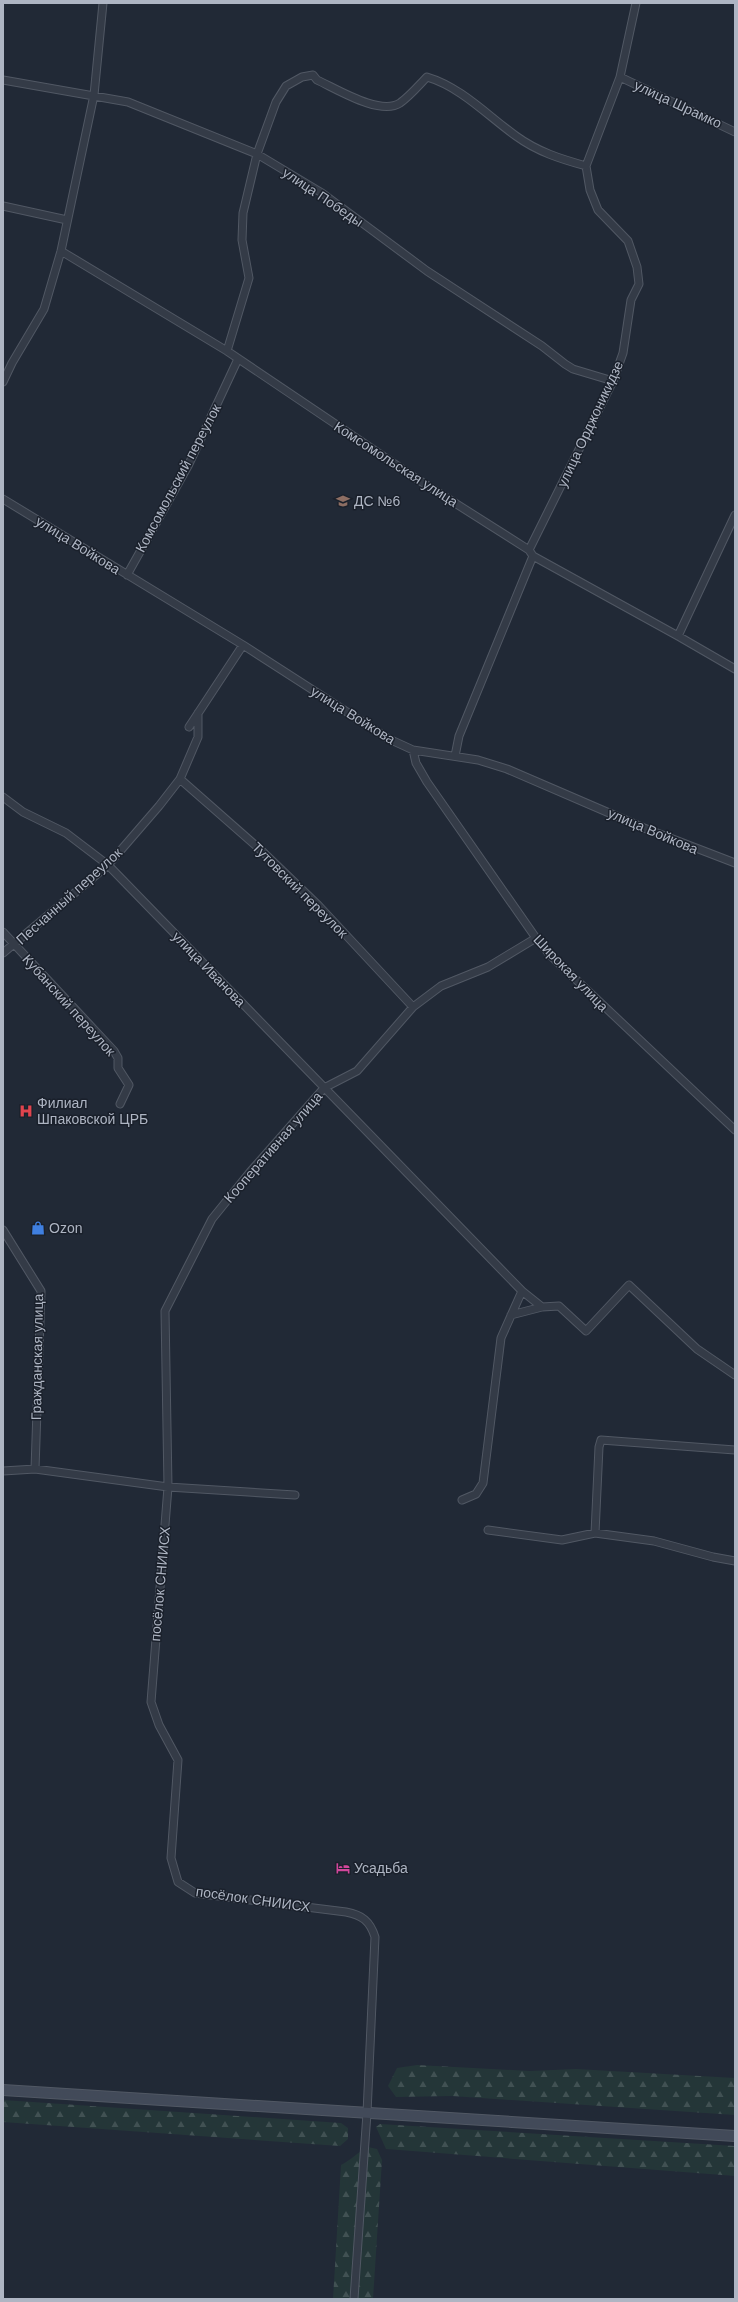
<svg xmlns="http://www.w3.org/2000/svg" width="738" height="2302" font-family="Helvetica,sans-serif">
  <defs>
    <pattern id="forest-firs" width="22" height="20" patternUnits="userSpaceOnUse"><rect width="22" height="20" fill="#243638"/><path d="M5 1l3.5 6h-7zM16 11l3.5 6h-7z" fill="#415153"/></pattern>
  </defs>
  <rect width="100%" height="100%" fill="#212936"/>
  <path fill="url(#forest-firs)" d="M417,2065L530,2071L576,2069L735,2078V2115L452,2096L396,2097L388,2086L397,2068Z
    M3,2100L341,2123L348,2128V2139L340,2146L3,2122Z
    M380,2124L735,2146V2176L386,2149L376,2127Z
    M368,2147L377,2149L382,2160L373,2299H333L341,2165C351,2160 358,2152 368,2147Z"/>
  <g fill="none" stroke-linecap="round" stroke-linejoin="round">
    <g stroke="#515864" stroke-width="9">
      <path id="street" d="M620,77L735,132
        M3,80L128,102L257,154L322,193L427,271L542,346L565,364L573,369L613,381
        M586,166L620,77L636,3
        M3,206L67,220
        M61,251L227,351L414,477L529,550L533,556L678,636L735,669
        M227,351L249,278L242,240L243,213L257,154L276,102L286,86L302,77L313,75L317,80C337,89 380,116 400,103C410,96 419,85 427,77C461,87 488,116 516,136C538,152 561,159 586,166
        M3,382L12,363L44,309L61,251L94,95L103,3
        M3,499L243,645L389,739L413,750L478,760L507,769L644,828L735,863
        M529,550L613,381L623,353L631,300L639,284L637,267L628,241L598,210L590,190L586,166
        M127,575L188,466L238,359
        M678,636L735,515
        M189,727L243,645
        M413,750L416,763L427,782L536,938L550,955L735,1130
        M455,756L459,736L533,556
        M180,779L263,852L318,905L413,1007
        M3,797L23,812L66,833L108,865L522,1291L501,1338L483,1483L476,1494L462,1500
        M3,932L114,1051L118,1058V1068L129,1085L120,1104
        M3,953L108,865L159,806L180,779L198,737V713
        M3,1230L41,1291L35,1469
        M522,1291L542,1307
        M511,1315L542,1307L559,1306L586,1331L629,1285L697,1349L735,1375
        M3,1471L35,1469L168,1487L295,1495
        M488,1530L562,1540L595,1533L654,1541L713,1557L735,1561
        M595,1533L599,1447L601,1440L735,1450
        M354,2299L367,2113L375,1937C370,1921 362,1915 346,1912L195,1893L178,1882L171,1858L178,1760L159,1725L151,1702L168,1487L165,1311L212,1219L250,1172L324,1088L357,1071L413,1007L441,986L488,967L536,938"/>
    </g>
    <g stroke="#515864" stroke-width="12">
      <path id="secondary" d="M3,2090L735,2136"/>
    </g>
    <use href="#street" stroke="#343b47" stroke-width="7"/>
    <use href="#secondary" stroke="#424a59" stroke-width="10"/>
  </g>
  <defs>
    <g id="school-bare" transform="scale(1.08)"><path d="M0-5L7-2L0 1L-7-2ZM-4 1L0 2.5L4 1V4Q0 6-4 4Z" fill="#8d6e63" stroke="#1a202b" stroke-width="2.5" paint-order="stroke"/></g>
    <g id="hospital-bare" transform="scale(1.08)"><path d="M-5-5h3v3.5h4V-5h3V5h-3V1.5h-4V5h-3Z" fill="#e0444e" stroke="#1a202b" stroke-width="2.5" paint-order="stroke"/></g>
    <g id="shop-bare" transform="scale(1.08)"><path d="M-5-2.5h2.3a2.7 3.5 0 0 1 5.4 0H5L5.5 6h-11ZM-1.5-2.5h3a1.5 2.3 0 0 0-3 0Z" fill="#3f7fe0" stroke="#1a202b" stroke-width="2.5" paint-order="stroke"/></g>
    <g id="hotel-bare" transform="scale(1.08)"><path d="M-6-4.5h1.5V1H6V5H4.5V3h-9V5H-6ZM-4 0a1.8 1.8 0 1 1 3.6 0ZM.5 0V-2.5h3Q6-2.5 6 0Z" fill="#d1479c" stroke="#1a202b" stroke-width="2.5" paint-order="stroke"/></g>
  </defs>
  <g fill-rule="evenodd">
    <use href="#school-bare" x="343" y="501"/>
    <use href="#hospital-bare" x="26" y="1111"/>
    <use href="#shop-bare" x="38" y="1228"/>
    <use href="#hotel-bare" x="343" y="1868"/>
  </g>
  <g text-anchor="middle" dominant-baseline="central" stroke-width="3" stroke-linejoin="round" paint-order="stroke">
    <g font-size="14" fill="#aeb5c3" stroke="#1a202b">
      <text transform="translate(678 104) rotate(25)">улица Шрамко</text>
      <text transform="translate(323 197) rotate(34)">улица Победы</text>
      <text transform="translate(590 424) rotate(-65)">улица Орджоникидзе</text>
      <text transform="translate(396 464) rotate(33)">Комсомольская улица</text>
      <text transform="translate(178 478) rotate(-62)">Комсомольский переулок</text>
      <text transform="translate(78 545) rotate(32)">улица Войкова</text>
      <text transform="translate(353 715) rotate(32)">улица Войкова</text>
      <text transform="translate(653 831) rotate(23)">улица Войкова</text>
      <text transform="translate(300 890) rotate(45)">Тутовский переулок</text>
      <text transform="translate(69 896) rotate(-42)">Песчанный переулок</text>
      <text transform="translate(209 969) rotate(46)">улица Иванова</text>
      <text transform="translate(571 973) rotate(46)">Широкая улица</text>
      <text transform="translate(69 1005) rotate(48)">Кубанский переулок</text>
      <text transform="translate(273 1147) rotate(-49)">Кооперативная улица</text>
      <text transform="translate(37 1357) rotate(-89)">Гражданская улица</text>
      <text transform="translate(160 1584) rotate(-85)">посёлок СНИИСХ</text>
      <text transform="translate(253 1899) rotate(8)">посёлок СНИИСХ</text>
    </g>
    <g font-size="14" fill="#aeb5c3" stroke="#1a202b" text-anchor="start">
      <text x="354" y="501">ДС №6</text>
      <text x="37" y="1103">Филиал<tspan x="37" dy="16">Шпаковской ЦРБ</tspan></text>
      <text x="49" y="1228">Ozon</text>
      <text x="354" y="1868">Усадьба</text>
    </g>
  </g>
  <rect width="738" height="2302" fill="none" stroke="#aeb5c3" stroke-width="8"/>
</svg>
